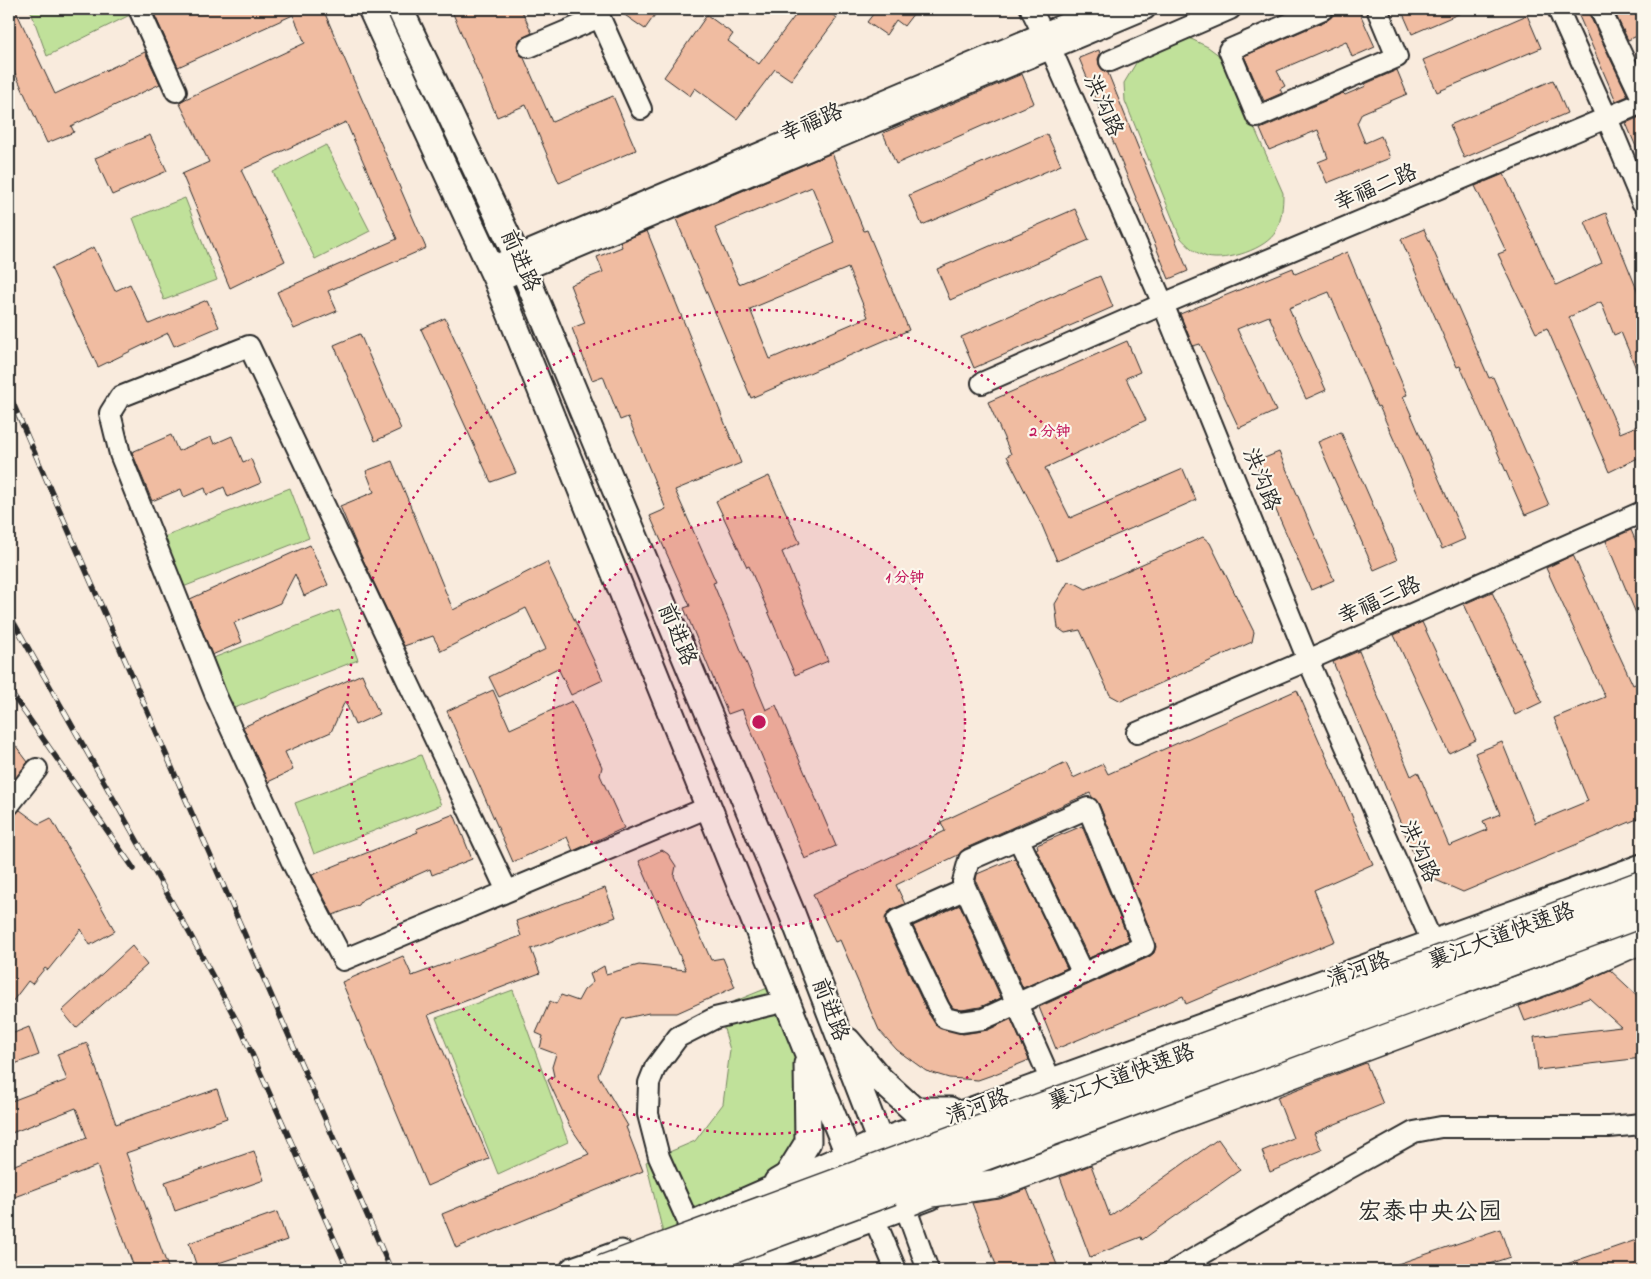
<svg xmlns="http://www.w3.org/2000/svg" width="1651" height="1279" font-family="'Indie Flower','LXGW WenKai TC',sans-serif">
  <rect width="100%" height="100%" fill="#f9ebdd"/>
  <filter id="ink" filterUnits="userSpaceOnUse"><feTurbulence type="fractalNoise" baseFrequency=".02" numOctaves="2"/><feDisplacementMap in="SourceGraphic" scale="10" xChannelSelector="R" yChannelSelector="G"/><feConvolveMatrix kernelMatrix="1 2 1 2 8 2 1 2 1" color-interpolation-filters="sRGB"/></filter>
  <g filter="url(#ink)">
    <path fill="#c0e19a" stroke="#768662" d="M30,9H142L47,56Z
      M1187,37L1208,47L1224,59L1283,193C1283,206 1282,218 1276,231C1267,249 1226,262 1207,257C1195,253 1188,246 1180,237L1125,101L1124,83L1136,63L1150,47Z
      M326,145L370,231L315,259L273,172Z
      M185,198L217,280L164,300L133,218Z
      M290,488L309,538L183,587L164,537Z
      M339,610L358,660L232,709L213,658Z
      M421,755L441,805L314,854L295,803Z
      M780,983L807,1049L808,1142L787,1176L664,1237L646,1162L695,1141L723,1104L730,1050L718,1008Z
      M513,990L568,1142L498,1174L436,1018Z"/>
    <path fill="#f0bca1" stroke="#2b2b2b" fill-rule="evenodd" d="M9,9H15L55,94L145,52L160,84L71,126L74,132L47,143L9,60Z
      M152,9H323L426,248L328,291L337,311L294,329L277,292L397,239L346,122L241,170L285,261L230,288L182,174L209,162L179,102L305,43L293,15L178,67Z
      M451,9H521L532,33L520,39L517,45L518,51L524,58L552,122L613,96L636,150L559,183L526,105L497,117Z
      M616,9H659L645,29Z
      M800,9H824L837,18L791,80L775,69L737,119L695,88L690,96L664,77L707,15L733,34L728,41L759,64Z
      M877,9H917L904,26L896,20L886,35L867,22Z
      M1347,9H1358L1375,47L1352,57L1346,41L1277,71L1285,86L1280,89L1282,93L1264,101L1244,56L1328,20L1333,15Z
      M1401,9H1470L1412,34Z
      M1576,9H1588L1589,14L1628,96L1616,101Z
      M1613,9H1642V34L1628,40Z
      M1527,15L1541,48L1437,92L1423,60Z
      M1099,50L1100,54L1098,59L1099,65L1103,70L1108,73L1188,271L1169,279L1079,58Z
      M1397,70L1407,94L1362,113L1357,123L1365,143L1381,136L1390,158L1327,183L1318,162L1328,158L1318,130L1269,150L1260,129L1343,93L1345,95L1366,86L1365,84Z
      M1022,74L1034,103L896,164L883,133Z
      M1553,80L1567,113L1464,158L1450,125Z
      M1642,116V161L1626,123Z
      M1047,134L1061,165L922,225L909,195Z
      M150,135L167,171L112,195L95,158Z
      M832,153L864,231L867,230L909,330L751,398L676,219ZM812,187L835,243L739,284L715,228ZM848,268L868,317L770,359L750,309Z
      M1504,174L1556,285L1602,263L1585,222L1606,213L1642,302V383L1621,332L1614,335L1601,302L1569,317L1620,433L1642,424V456L1609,472L1547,328L1536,333L1498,254L1506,251L1475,186Z
      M1075,209L1089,240L950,300L937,269Z
      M1424,229L1489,378L1493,377L1549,505L1525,515L1460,366L1457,367L1401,239Z
      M647,231L741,463L675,490L716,582L713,583L766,710L776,705L836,846L805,859L742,709L728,714L684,608L690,606L650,516L666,509L628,417L620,420L603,376L592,380L572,328L585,323L570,285L603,272L597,257L622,247L620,242Z
      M94,247L115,291L130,284L149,324L207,300L219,327L174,346L168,333L98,367L51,268Z
      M1347,252L1407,395L1403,396L1465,539L1442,549L1379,406L1377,407L1329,292L1289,308L1326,390L1306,399L1269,316L1237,329L1276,411L1239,428L1200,344L1193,346L1180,314L1293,268L1295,274Z
      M1100,276L1113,307L974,368L961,337Z
      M445,318L516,473L491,482L421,329Z
      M360,334L401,429L375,441L334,345Z
      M1127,341L1140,372L1126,378L1146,420L1045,468L1070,518L1183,469L1196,500L1057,561L1041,523L1007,456L1011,454L988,402Z
      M1341,432L1397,560L1374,570L1318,442Z
      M171,435L178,451L211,437L214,444L232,436L243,462L251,459L261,483L228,497L224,487L207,495L205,488L184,497L181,489L152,501L132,452Z
      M1279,452L1334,580L1311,590L1255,462Z
      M392,461L453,610L547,562L603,680L571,695L558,668L499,697L489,677L546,649L526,608L441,651L433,636L404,646L359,551L340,506L374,492L366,471Z
      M769,476L800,543L782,552L828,661L795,675L749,566L747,567L716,501Z
      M1631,530L1642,556V628L1606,541Z
      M1203,537L1210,543L1254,632L1252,642L1121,701L1110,695L1080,630L1065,633L1058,628L1055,604L1068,582L1075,583L1086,589Z
      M310,545L328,585L304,596L295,574L280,603L234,623L242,642L212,655L190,599Z
      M1573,555L1633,685L1642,681V817L1463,892L1422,874L1333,662L1359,651L1411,776L1418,772L1449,846L1487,830L1483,821L1500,814L1475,753L1502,742L1535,823L1588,801L1554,718L1605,697L1546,568Z
      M1492,592L1542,702L1515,715L1464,604Z
      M1422,622L1476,740L1449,753L1394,635Z
      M362,674L379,714L355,725L345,701L331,732L285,752L293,770L268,782L243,727Z
      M493,690L510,729L572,701L602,767L600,775L624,828L573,851L567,837L513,862L447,711Z
      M1297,690L1373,864L1314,890L1335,941L1186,1004L1183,996L1056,1049L1039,1007L1149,957L1154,953L1156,947L1155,942L1099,804L1092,797L1090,793L964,849L958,855L896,885L905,904L892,909L888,913L885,918L886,925L928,1013L938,1027L963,1034L988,1030L1011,1019L1029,1060L995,1074L978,1080L949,1078L926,1071L897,1050L879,1030L840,940L835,942L813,894L945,831L941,822L1066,763L1073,778L1103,764L1108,774Z
      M9,737L28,762L9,786Z
      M20,810L39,824L51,818L115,931L90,945L81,929L48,970L45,968L32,984L28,981L9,1006V817L14,816Z
      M454,814L472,859L432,875L430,869L363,899L359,905L333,915L312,875L418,832L416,829Z
      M1082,826L1129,940L1089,958L1036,849L1038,848L1037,845Z
      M662,850L668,854L676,866L674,876L711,960L723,958L735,987L677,1013H649L622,1019L598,1075L628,1126L626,1127L643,1171L456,1248L442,1214L589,1154L569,1125L548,1080L554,1076L552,1067L556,1054L540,1048L543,1036L536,1033L550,1001L556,1004L561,995L578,1001L584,990L593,982L590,974L604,966L606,974L639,965L686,970L639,861Z
      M1015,858L1067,968L1023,988L976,881L977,874Z
      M605,888L616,917L531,949L540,973L428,1015L489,1159L427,1186L342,982L403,956L412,976L521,936L516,921Z
      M960,905L1001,998L980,1007L962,1010L953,1008L949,1002L913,926Z
      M132,946L147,965L76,1028L62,1011Z
      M1610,970L1642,1000V1058L1538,1070L1534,1037L1621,1027L1589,998L1525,1021L1519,1006L1573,987Z
      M29,1027L39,1055L9,1066V1035Z
      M87,1043L116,1124L217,1089L227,1118L126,1153L169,1270H135L97,1166L9,1199V1167L87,1138L76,1108L9,1134V1102L67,1080L57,1054Z
      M1366,1063L1383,1104L1314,1133L1322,1150L1270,1172L1262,1151L1293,1138L1277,1097Z
      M1218,1139L1240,1170L1142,1240L1141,1237L1090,1257L1060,1177L1091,1165L1110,1216Z
      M254,1151L264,1180L175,1211L165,1182Z
      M1027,1189L1059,1270H998L972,1203L1000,1199Z
      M277,1212L287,1240L198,1270L189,1243Z
      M1500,1229L1510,1257L1489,1264L1491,1270H1387L1386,1268Z
      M1642,1238V1270H1555V1268Z"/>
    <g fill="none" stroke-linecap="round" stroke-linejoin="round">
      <g stroke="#2b2b2b" stroke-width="24">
        <path id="minor" d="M139,9L176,91
          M596,9L641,109
          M1031,9L1051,49L1163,304L1308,660L1433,944
          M1323,9L1229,50L1257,117L1397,57L1377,9
          M1558,9L1607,118L1642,202
          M1600,9L1642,98
          M529,47L600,17
          M1110,61L1230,9
          M491,267L1100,9
          M497,281L1145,9
          M982,383L1163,304L1642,103
          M1137,733L1308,660L1642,512
          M9,805L37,769
          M1018,838L1083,974
          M966,889L897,920L939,1008L945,1018L961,1022L983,1019L1144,946L1088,808L969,860L963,882L966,889L1051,1081
          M507,891L249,346L120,397L110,413L120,454L216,696L293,864L343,960L709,807
          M905,1206L928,1270
          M874,1218L896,1270
          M690,1226L659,1157L648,1114L649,1083L655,1068L678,1037L715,1018L787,1001
          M1175,1270L1344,1171L1414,1132L1441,1127H1609L1642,1124"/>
      </g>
      <g stroke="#2b2b2b" stroke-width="29">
        <path id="major" d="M371,9L497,281L874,1218
          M400,9L524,271L791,911L896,1183
          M848,1041L881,1080L914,1110H950
          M777,1182L787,1176L808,1142L807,1064
          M690,1225L881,1141L975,1109L1642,867
          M573,1270L621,1253
          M733,1270L930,1197"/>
      </g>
      <g stroke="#2b2b2b" stroke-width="31">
        <path id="highway" d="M1466,1009L1568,972L1642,939"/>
      </g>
      <use href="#minor" stroke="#fbf7ec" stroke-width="20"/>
      <use href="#major" stroke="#fbf7ec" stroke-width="25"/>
      <use href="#highway" stroke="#fbf7ec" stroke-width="28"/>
      <g stroke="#2b2b2b" stroke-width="5.5">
        <path id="rail" d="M9,394L391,1270
          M9,614L191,936L240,1027L348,1270
          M9,690L134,869"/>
      </g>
      <use href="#rail" stroke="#fbf7ec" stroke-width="4" stroke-dasharray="11" stroke-linecap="butt"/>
      <g stroke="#2b2b2b" stroke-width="31" stroke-linecap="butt">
        <path id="highway-bridge" d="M910,1201L930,1193L995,1184L1466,1009
          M602,1270L1642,885
          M676,1270L1642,913"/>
      </g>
      <use href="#highway-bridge" stroke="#fbf7ec" stroke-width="28"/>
    </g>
  </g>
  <circle cx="759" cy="722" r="206" fill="#c2185b" fill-opacity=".12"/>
  <g fill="none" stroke="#c2185b" stroke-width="2.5" stroke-dasharray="2.5 5">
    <circle cx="759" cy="722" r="206"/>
    <circle cx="759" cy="722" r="412"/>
  </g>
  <g text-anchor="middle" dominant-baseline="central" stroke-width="4.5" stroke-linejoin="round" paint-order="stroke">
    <g font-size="22" fill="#2b2b2b" stroke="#fbf7ec">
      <text transform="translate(1102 106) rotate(66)">洪沟路</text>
      <text transform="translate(812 124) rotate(-23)">幸福路</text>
      <text transform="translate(1376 189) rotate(-23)">幸福二路</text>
      <text transform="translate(519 261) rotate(66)">前进路</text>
      <text transform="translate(1260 480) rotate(68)">洪沟路</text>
      <text transform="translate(1380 602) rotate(-24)">幸福三路</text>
      <text transform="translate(676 635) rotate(67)">前进路</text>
      <text transform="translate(1418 852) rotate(66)">洪沟路</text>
      <text transform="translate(1502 937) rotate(-20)">襄江大道快速路</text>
      <text transform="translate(1359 971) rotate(-20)">清河路</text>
      <text transform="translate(829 1010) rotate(69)">前进路</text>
      <text transform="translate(1122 1078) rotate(-20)">襄江大道快速路</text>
      <text transform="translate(978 1108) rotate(-20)">清河路</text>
    </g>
    <g font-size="24" fill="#2b2b2b" stroke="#fbf7ec">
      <text x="1430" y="1213">宏泰中央公园</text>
    </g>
  </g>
  <circle cx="759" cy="722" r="8" fill="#c2185b" stroke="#fbf7ec" stroke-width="2.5"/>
  <g font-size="15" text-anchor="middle" font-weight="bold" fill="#c2185b" stroke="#fbf7ec" stroke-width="4.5" stroke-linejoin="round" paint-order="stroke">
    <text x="1050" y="436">2 分钟</text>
    <text x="905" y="582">1 分钟</text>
  </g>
  <rect width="1651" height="1279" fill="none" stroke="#fbf7ec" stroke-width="30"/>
  <rect x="15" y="15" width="1621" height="1249" fill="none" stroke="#2b2b2b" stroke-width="2" filter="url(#ink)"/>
</svg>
